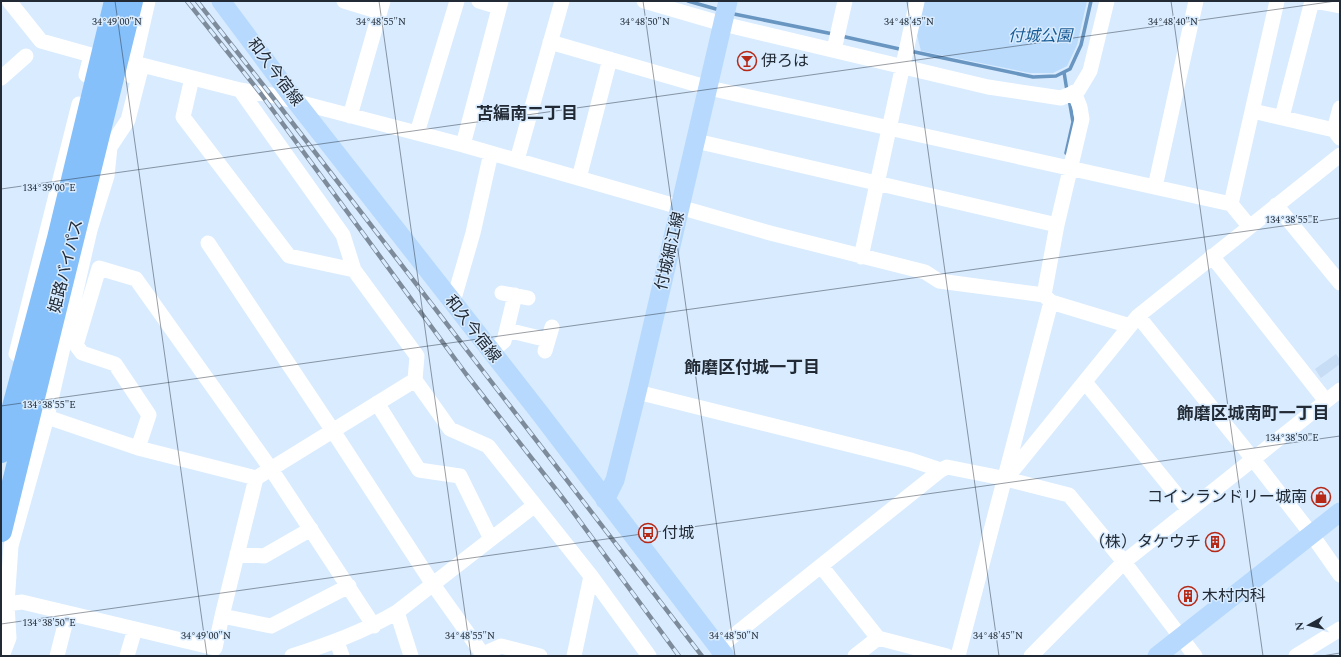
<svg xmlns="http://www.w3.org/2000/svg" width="1341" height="657" font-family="Spectral,'Noto Sans JP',serif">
  <rect width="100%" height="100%" fill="#d8ebff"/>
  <path fill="#c6ddf5" d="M1336,354L1340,360V364L1321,378L1315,369Z"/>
  <path fill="#badbfc" d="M925,1H1087L1077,45L1067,66L1053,73H1030L921,51L917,35Z"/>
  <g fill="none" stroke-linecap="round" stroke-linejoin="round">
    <path stroke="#6995c1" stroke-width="3.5" d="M688,1L716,9
      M734,14L833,34
      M841,36L904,50
      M910,51L1033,77L1056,76L1070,69L1081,45L1091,1
      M1064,72L1067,91
      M1066,153L1073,122L1069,99"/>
    <path stroke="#fff" stroke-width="15" d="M9,1L41,41L91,55L86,75
      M344,1L380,12
      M479,1L499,7
      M644,1L723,24L988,87L1061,98L1078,91L1090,71L1107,1
      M1314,1L1340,6
      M550,42L709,88L1231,204L1249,226
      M834,50L845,1
      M131,76L148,1
      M1,78L26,56
      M192,78L183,117L289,256L354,270
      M240,90L343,235L354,270L417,356L415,380L450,429L488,446L591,576L649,656
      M1253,111L1334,130L1340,138
      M350,116L383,1
      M1282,117L1312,1
      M1334,130L1340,108
      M417,133L457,1
      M696,141L1057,225
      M463,145L501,1
      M517,160L562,1
      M579,178L610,59
      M1155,187L1196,1
      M1231,204L1277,1
      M1276,205L1340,283
      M208,243L333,431L432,583L484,656
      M1212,256L1326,401
      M861,257L917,1
      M502,293L528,298
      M453,302L473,233L491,153
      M1051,302L1130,326
      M1138,316L1253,459L1312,535L1340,575
      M507,330L548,340
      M545,351L552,327
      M491,352L504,341L515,295
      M16,354L79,104
      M1085,382L1189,510
      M637,392L911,460L941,470L947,467L1002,478L1069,495L1124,562L1195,656
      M377,403L419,470L460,476L491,539
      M47,417L138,448L256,478L415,380
      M138,448L149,415L115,364L82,353L76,345L99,268L136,279L271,469L374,626
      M1009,475L1138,316L1340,155
      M237,554L264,556L311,529
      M821,566L878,638L947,656
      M1,603L7,604L22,602L215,648L222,616L271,626L349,586
      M397,612L411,656
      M222,616L256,478
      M337,642L342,656
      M718,648L941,470
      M483,654L501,646L540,656
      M2,656L9,638L7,604L11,546L47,417L90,230L107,176L110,147L128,120L142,65L240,90L271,95L463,145L770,233L925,272L939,281L1044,295
      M57,656L68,613
      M127,656L135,629
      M292,656C329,644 363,632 397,612L535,505
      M574,656L591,576
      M855,656L878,638
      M958,656L1051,302L1044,295L1057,225L1082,119L1080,107L1074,92
      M1031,656L1124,562L1340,390
      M1296,656L1340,629"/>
    <path stroke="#b6d9fd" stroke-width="19" d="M221,1L297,103L539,412L725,656
      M605,500L615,480L637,392L728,1
      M1157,656L1340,512"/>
    <path stroke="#85c0fb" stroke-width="22" d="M1,452L58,238L115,1
      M1,531L132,1"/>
    <g stroke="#7d8b9a" stroke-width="4.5">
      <path id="rail" d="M187,1L261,94L466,374L565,501L679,656
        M197,1L271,95L702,656"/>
    </g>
    <use href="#rail" stroke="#d8ebff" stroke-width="3" stroke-dasharray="9" stroke-linecap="butt"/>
  </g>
  <path fill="none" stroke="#222b35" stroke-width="1" stroke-opacity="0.45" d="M115,1L207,656M379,1L471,656M643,1L735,656M907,1L999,656M1171,1L1263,656M1,189L1336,1M1,406L1340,218M1,624L1340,436M1322,656L1340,653"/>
  <defs>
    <g id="bar-ring" transform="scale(1)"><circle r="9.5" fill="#d8ebff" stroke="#b62917" stroke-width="1.5"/><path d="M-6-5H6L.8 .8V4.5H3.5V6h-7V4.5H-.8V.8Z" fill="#b62917"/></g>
    <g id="shop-ring" transform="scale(1)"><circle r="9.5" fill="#d8ebff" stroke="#b62917" stroke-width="1.5"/><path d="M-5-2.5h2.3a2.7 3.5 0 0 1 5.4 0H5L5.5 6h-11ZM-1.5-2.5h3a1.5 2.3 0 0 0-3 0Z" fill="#b62917"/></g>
    <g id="bus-ring" transform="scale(1)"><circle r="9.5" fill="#d8ebff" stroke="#b62917" stroke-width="1.5"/><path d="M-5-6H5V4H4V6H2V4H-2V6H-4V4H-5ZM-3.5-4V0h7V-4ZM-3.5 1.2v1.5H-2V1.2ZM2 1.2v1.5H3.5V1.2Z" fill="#b62917"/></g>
    <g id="building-ring" transform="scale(1)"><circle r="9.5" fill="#d8ebff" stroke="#b62917" stroke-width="1.5"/><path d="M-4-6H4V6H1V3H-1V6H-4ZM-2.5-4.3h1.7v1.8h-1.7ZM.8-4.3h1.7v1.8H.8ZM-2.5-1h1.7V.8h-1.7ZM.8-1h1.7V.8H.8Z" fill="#b62917"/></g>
  </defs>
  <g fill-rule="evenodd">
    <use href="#bar-ring" x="747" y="61"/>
    <use href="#shop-ring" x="1321" y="497"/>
    <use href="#bus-ring" x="648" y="533"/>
    <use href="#building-ring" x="1215" y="542"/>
    <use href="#building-ring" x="1188" y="596"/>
  </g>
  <g text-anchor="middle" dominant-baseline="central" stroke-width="3" stroke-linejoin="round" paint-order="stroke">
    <g font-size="16" font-style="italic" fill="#185a92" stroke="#d8ebff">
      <text x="1040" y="36">付城公園</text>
    </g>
    <g font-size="16" fill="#222b35" stroke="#d8ebff" text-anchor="start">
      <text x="761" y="61">伊ろは</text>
      <text x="1307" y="497" text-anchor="end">コインランドリー城南</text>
      <text x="662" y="533">付城</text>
      <text x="1201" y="542" text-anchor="end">（株）タケウチ</text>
      <text x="1202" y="596">木村内科</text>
    </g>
    <g font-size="16" fill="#222b35" stroke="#d8ebff">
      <text transform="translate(275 72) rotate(53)">和久今宿線</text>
      <text transform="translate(670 251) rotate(-77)">付城細江線</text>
      <text transform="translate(66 266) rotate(-76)">姫路バイパス</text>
      <text transform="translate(473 329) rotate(52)">和久今宿線</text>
    </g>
    <g font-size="17" font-weight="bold" fill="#222b35" stroke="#d8ebff">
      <text x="527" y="114">苫編南二丁目</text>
      <text x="752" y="368">飾磨区付城一丁目</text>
      <text x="1253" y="414">飾磨区城南町一丁目</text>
    </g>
  </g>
  <g font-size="10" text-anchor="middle" fill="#222b35" stroke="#d8ebff" stroke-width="3" stroke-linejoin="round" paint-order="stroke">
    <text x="117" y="25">34°49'00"N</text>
    <text x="381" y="25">34°48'55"N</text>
    <text x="645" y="25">34°48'50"N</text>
    <text x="909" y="25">34°48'45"N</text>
    <text x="1173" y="25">34°48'40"N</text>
    <text x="49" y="191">134°39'00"E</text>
    <text x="1292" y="223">134°38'55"E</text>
    <text x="49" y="408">134°38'55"E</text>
    <text x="1292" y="441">134°38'50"E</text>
    <text x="49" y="626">134°38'50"E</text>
    <text x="206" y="639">34°49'00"N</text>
    <text x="470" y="639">34°48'55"N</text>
    <text x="734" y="639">34°48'50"N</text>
    <text x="998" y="639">34°48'45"N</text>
  </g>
  <rect width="1341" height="657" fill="none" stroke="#222b35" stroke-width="4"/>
  <g transform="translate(1309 625) rotate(262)" stroke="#d8ebff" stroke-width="3" paint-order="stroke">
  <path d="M0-3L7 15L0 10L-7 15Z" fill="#222b35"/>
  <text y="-6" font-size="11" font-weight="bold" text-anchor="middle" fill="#222b35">N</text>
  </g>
</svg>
